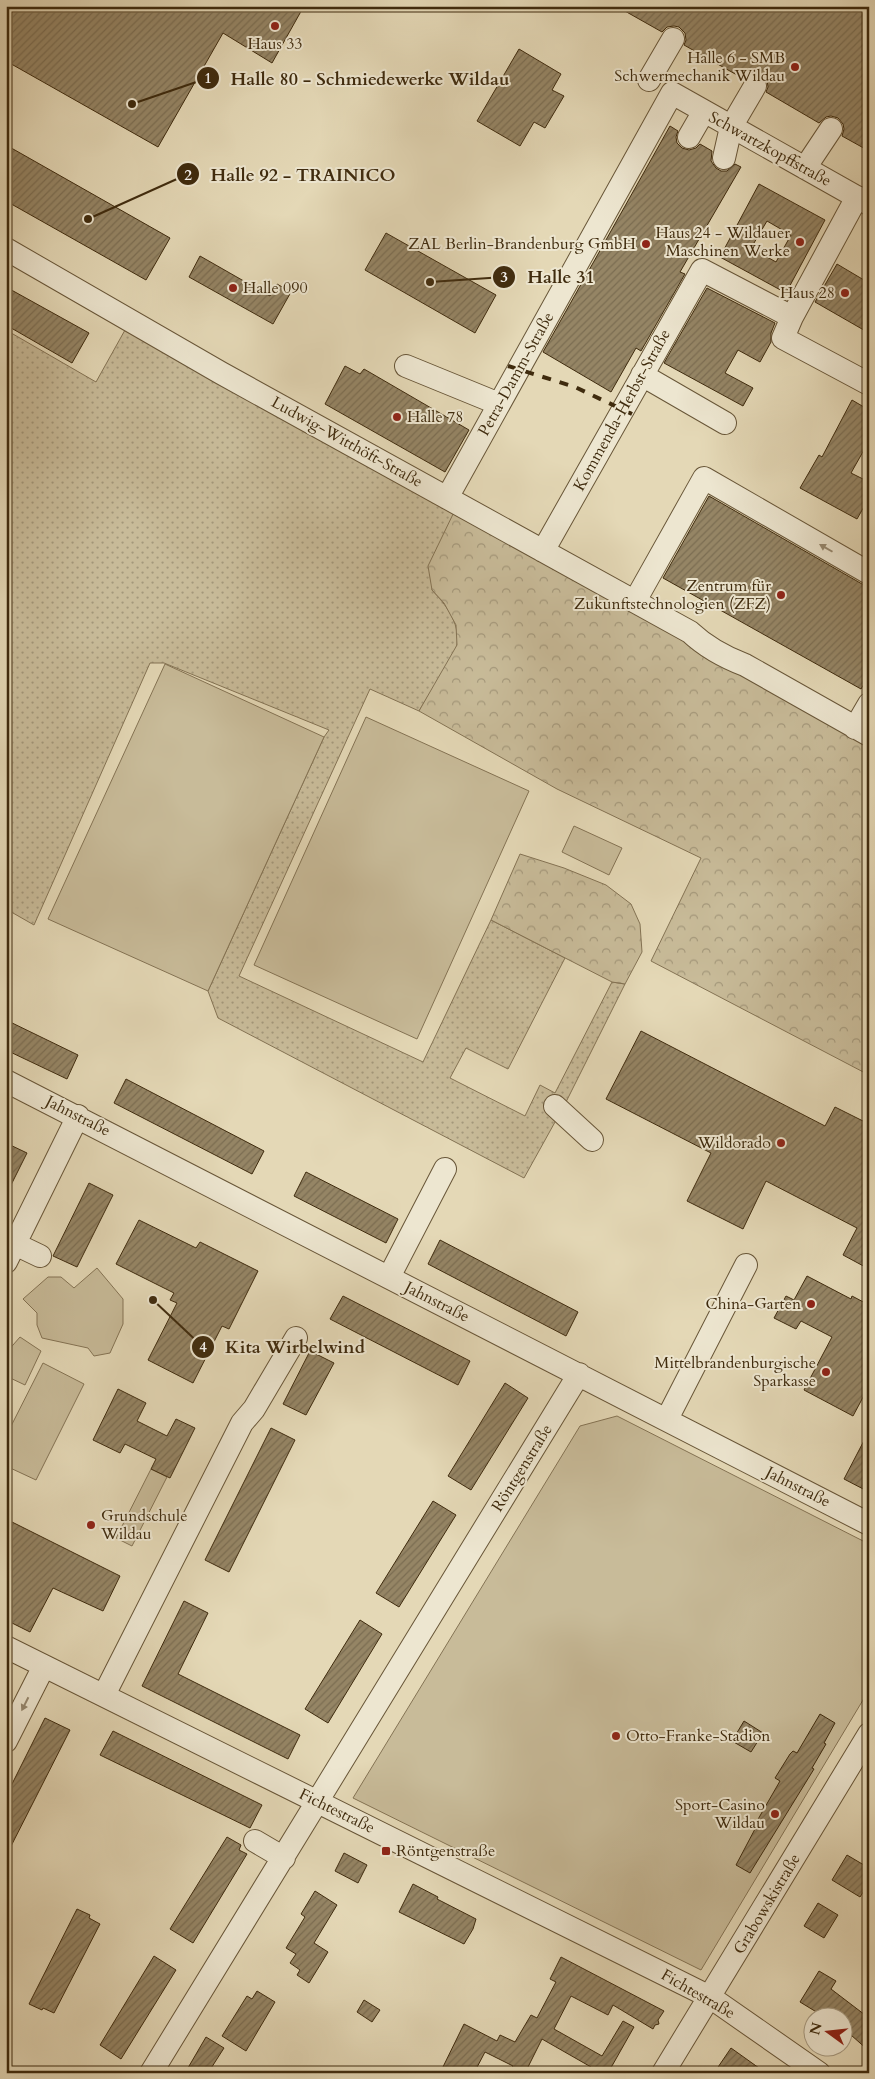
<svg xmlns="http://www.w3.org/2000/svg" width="875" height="2079" font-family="Cardo,serif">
  <defs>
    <pattern id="grass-dots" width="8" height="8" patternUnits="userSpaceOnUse" patternTransform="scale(1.25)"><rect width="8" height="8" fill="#c8bb99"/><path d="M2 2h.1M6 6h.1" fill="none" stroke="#a4987b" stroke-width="1.8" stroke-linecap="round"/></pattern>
    <pattern id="forest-crowns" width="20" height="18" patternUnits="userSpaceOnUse" patternTransform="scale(1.25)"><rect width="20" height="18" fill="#c8bb99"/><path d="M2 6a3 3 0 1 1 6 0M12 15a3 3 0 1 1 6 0" fill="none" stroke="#a4987b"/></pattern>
    <pattern id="building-hatch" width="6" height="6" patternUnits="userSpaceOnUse" patternTransform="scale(1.25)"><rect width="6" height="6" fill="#958565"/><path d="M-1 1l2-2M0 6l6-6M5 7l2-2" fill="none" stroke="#7b6d52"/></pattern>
  </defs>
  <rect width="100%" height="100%" fill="#e4d8b6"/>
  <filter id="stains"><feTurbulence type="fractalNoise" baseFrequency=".004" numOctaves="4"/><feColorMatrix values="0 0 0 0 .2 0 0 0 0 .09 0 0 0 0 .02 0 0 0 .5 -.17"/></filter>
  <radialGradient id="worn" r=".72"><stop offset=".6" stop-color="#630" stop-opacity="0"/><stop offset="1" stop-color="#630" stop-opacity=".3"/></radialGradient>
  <path fill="url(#grass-dots)" stroke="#847354" d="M6,330L96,382L125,330L455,510L432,590C445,604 460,622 457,644C456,654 426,699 419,711L370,689L239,976L423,1062L491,920L565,958L508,1069L466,1048L450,1078L525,1116L540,1085L555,1093L612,982L625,984L565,1104L524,1178L218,1018L208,991L324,737L329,730L164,663H150L34,925L6,909Z"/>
  <path fill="url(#forest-crowns)" stroke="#847354" d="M455,510L869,746V1075L651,961L701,858L557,789L419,711L457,645L456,625L444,603L432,590L428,566Z
    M520,854L564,868L606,885L631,904L640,924L642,952L625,984L612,982L491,920Z"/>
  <path fill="#c8bb99" stroke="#847354" d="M165,664L324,737L208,991L48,919Z
    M366,717L529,791L417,1039L254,965Z
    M574,826L622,848L609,875L562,852Z
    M97,1268L123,1299V1324L110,1353L94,1356L88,1348L42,1338L37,1325V1313L23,1299L48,1277H61L74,1288Z
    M20,1337L41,1351L25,1385L6,1376V1353Z
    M43,1363L84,1384L36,1480L6,1466V1436Z
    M617,1416L869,1544V1690L701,1970L353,1798L580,1426Z
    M151,1469L167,1477L132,1546L116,1538Z"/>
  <path fill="url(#building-hatch)" stroke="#3f2b0e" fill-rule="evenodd" d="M6,6H304L272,63L223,33L158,147L6,61Z
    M616,6H869V151L842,136L844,129L843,124L838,118L831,116L826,117L819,123L766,92L768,87L767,80L761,74L756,73L749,74L744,79L684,45L686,40L685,33L679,27L674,26L667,27L662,32Z
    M519,49L561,74L552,90L564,96L545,128L534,122L520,146L477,121Z
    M670,126L678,131L676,137L677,143L682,148L689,150L696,148L700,144L712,151L711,161L716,168L721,171H727L735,164L741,167L680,272L685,274L641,351L636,348L611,392L543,352Z
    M6,145L170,238L146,280L6,201Z
    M759,184L825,220L786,293L720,257ZM767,221L791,235L776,262L751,248Z
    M386,233L496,295L475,333L365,270Z
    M200,256L270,296L277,284L291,292L273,324L189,277Z
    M837,264L869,283V333L815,302Z
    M6,287L89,333L72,363L6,325Z
    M707,288L775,323L771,333V342L760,362L738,350L725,373L753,388L743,406L664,363Z
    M345,366L360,374L364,369L469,430L445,472L325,404Z
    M852,400L869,410V441L851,473L869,482V498L857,519L800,488L819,455L822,457Z
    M709,496L862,584L869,586V676L861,689L663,578Z
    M6,1020L78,1055L67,1079L6,1050Z
    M641,1031L825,1126L835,1107L869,1124V1269L843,1255L857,1228L766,1181L743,1229L687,1201L711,1153L606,1099Z
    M126,1079L264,1151L252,1174L114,1103Z
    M6,1143L27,1153L6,1195Z
    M306,1172L398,1219L386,1243L294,1196Z
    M89,1183L113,1195L77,1267L53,1256Z
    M139,1220L196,1248L200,1242L258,1271L229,1329L222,1326L193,1383L148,1360L177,1303L170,1300L174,1293L116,1264Z
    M440,1240L578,1312L566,1336L428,1264Z
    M807,1276L851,1299L852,1296L869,1305V1386L853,1416L804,1390L832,1337L801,1321L796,1329L774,1318L786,1296L794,1300Z
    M343,1296L470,1361L458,1385L330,1319Z
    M310,1351L334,1363L306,1415L283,1404Z
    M505,1383L528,1398L471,1490L448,1476Z
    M118,1389L146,1403L137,1421L167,1436L176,1419L195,1428L170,1478L151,1469L156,1459L125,1444L120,1453L93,1440Z
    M271,1428L295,1440L229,1572L205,1560Z
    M869,1431V1492L844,1479Z
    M433,1501L456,1515L399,1607L376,1593Z
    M6,1519L120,1576L103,1611L53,1588L30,1632L6,1620Z
    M184,1601L208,1613L178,1674L300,1735L288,1759L142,1686Z
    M360,1620L382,1634L328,1723L305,1709Z
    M820,1714L835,1723L824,1743L826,1744L812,1768L814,1769L750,1873L736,1865L755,1829L753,1828L780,1781L775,1778L790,1754L793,1751L797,1753Z
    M45,1718L70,1730L6,1856V1796Z
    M744,1721L763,1733L751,1752L732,1741Z
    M113,1731L262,1805L250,1828L100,1755Z
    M227,1837L241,1845L239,1850L247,1854L193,1943L170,1929Z
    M344,1853L367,1865L358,1883L335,1871Z
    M847,1855L869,1868V1883L860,1897L832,1880Z
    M413,1884L438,1897L437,1899L476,1919L473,1929L464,1944L399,1912Z
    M315,1891L337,1905L314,1943L328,1952L309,1983L297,1975L300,1970L290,1963L296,1954L286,1948L305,1917L301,1914Z
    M818,1903L838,1915L824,1938L804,1926Z
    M77,1909L90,1915L89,1918L100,1924L54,2013L43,2008L42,2010L29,2004Z
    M154,1956L176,1970L121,2059L100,2045Z
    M561,1957L664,2011L658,2020L659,2024L655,2025L653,2029L613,2005L608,2015L571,1996L554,2029L602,2056L623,2021L634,2027L608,2073H587L591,2067L542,2039L525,2073H520L511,2068L513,2066L485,2052L474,2073H440L464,2024L497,2041L500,2035L515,2042L531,2015L537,2018L556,1982L550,1979Z
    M819,1971L836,1981L831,1989L869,2018V2051L842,2027V2016H823L800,2002Z
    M257,1991L275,2002L246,2051L222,2036L247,1996L252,1999Z
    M364,2000L380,2010L372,2022L357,2012Z
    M206,2037L224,2048L208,2073H185Z
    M731,2048L766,2073H714Z"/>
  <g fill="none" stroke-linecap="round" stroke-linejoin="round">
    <g stroke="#685638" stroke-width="24">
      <path id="minor" d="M649,80L673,39
        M689,137L704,111
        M724,158L731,127L755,86
        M805,168L831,129
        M6,249L221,373L690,632C707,648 724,657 745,665L869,735
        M792,317L783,338L869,384
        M406,366L499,404
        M642,375L725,423
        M447,498L672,93L869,204
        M543,551L702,270L792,317L857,197
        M635,601L704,478L869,573
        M855,728L869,704
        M6,1081L869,1524
        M555,1106L592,1140
        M15,1244L40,1256
        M6,1262L78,1116
        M389,1277L445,1169
        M667,1419L746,1265
        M6,1647L710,1997L819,2073
        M104,1695L242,1423L254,1409L296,1338
        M6,1741L44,1666
        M255,1841L284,1858
        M151,2073L579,1374
        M663,2073L869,1734"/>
    </g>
    <use href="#minor" stroke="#ede6d0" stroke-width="22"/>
    <path stroke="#3f2b0e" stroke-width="4" stroke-dasharray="9 9" stroke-linecap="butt" d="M508,366L575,387L632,414"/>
  </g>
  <defs><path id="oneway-solid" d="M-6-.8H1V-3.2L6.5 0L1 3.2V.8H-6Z" transform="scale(1.25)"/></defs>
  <g fill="#96886f">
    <use href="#oneway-solid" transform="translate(826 548) rotate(-150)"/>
    <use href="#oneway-solid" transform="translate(25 1704) rotate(117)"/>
  </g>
  <g fill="#8f2418" stroke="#ede6d0" stroke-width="2">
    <circle cx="275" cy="26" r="5"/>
    <circle cx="795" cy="67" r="5"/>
    <circle cx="800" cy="242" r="5"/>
    <circle cx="646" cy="244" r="5"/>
    <circle cx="233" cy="288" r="5"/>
    <circle cx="845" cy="293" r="5"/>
    <circle cx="397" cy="417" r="5"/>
    <circle cx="781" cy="595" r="5"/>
    <circle cx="781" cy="1143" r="5"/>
    <circle cx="811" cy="1304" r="5"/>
    <circle cx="826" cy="1372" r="5"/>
    <circle cx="91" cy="1525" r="5"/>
    <circle cx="616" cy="1736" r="5"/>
    <circle cx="775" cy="1814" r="5"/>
    <rect x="381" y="1846" width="10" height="10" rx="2.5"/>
  </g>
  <g text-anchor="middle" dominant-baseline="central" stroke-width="4" stroke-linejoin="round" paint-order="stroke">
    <g font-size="16" fill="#3f2b0e" stroke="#ede6d0" text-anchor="end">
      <text x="275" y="44" text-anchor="middle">Haus 33</text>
      <text x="785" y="58">Halle 6 - SMB<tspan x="785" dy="18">Schwermechanik Wildau</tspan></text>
      <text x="790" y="233">Haus 24 - Wildauer<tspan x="790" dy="18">Maschinen Werke</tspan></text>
      <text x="636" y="244">ZAL Berlin-Brandenburg GmbH</text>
      <text x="243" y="288" text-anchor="start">Halle 090</text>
      <text x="835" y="293">Haus 28</text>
      <text x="407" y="417" text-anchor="start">Halle 78</text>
      <text x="771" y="586">Zentrum für<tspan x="771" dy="18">Zukunftstechnologien (ZFZ)</tspan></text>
      <text x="771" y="1143">Wildorado</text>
      <text x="801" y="1304">China-Garten</text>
      <text x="816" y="1363">Mittelbrandenburgische<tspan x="816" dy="18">Sparkasse</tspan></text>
      <text x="101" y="1516" text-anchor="start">Grundschule<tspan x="101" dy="18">Wildau</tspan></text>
      <text x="626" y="1736" text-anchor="start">Otto-Franke-Stadion</text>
      <text x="765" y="1805">Sport-Casino<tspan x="765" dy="18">Wildau</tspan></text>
      <text x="396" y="1851" text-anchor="start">Röntgenstraße</text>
    </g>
    <g font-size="16" fill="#3f2b0e" stroke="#ede6d0">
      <text transform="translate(770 149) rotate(29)">Schwartzkopffstraße</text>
      <text transform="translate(516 374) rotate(-61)">Petra-Damm-Straße</text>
      <text transform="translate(622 410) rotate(-61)">Kommenda-Herbst-Straße</text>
      <text transform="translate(347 442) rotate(29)">Ludwig-Witthöft-Straße</text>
      <text transform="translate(78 1116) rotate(27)">Jahnstraße</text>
      <text transform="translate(437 1302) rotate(27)">Jahnstraße</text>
      <text transform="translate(522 1468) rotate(-58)">Röntgenstraße</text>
      <text transform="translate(798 1487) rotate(27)">Jahnstraße</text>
      <text transform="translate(337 1811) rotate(26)">Fichtestraße</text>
      <text transform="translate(767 1904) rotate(-59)">Grabowskistraße</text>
      <text transform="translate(698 1994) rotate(30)">Fichtestraße</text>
    </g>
  </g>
  <path fill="none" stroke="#3f2b0e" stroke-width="2" d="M132 104L208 78M88 219L188 174M430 282L504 277M153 1300L203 1347"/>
  <g fill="#3f2b0e" stroke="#ede6d0" stroke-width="2">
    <circle cx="132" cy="104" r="5"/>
    <circle cx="88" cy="219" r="5"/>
    <circle cx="430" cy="282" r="5"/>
    <circle cx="153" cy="1300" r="5"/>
    <circle cx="208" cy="78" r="12"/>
    <circle cx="188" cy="174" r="12"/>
    <circle cx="504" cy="277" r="12"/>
    <circle cx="203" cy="1347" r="12"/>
  </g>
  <g font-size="15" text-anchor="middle" font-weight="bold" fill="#fff">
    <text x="208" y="83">1</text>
    <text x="188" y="180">2</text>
    <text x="504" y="282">3</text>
    <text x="203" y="1352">4</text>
  </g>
  <g font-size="18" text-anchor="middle" font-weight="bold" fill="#3f2b0e" stroke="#ede6d0" stroke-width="4" stroke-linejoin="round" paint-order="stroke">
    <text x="370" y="85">Halle 80 - Schmiedewerke Wildau</text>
    <text x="303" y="181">Halle 92 - TRAINICO</text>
    <text x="561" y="283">Halle 31</text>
    <text x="295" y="1353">Kita Wirbelwind</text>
  </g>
  <rect width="875" height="2079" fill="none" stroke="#e4d8b6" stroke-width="25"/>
  <rect x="8" y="8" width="860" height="2064" fill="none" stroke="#3f2b0e" stroke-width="2.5"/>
  <rect x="12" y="12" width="850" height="2054" fill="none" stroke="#3f2b0e"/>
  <g transform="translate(828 2032) rotate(285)"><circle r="24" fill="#ede6d0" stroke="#a79b82"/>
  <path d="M0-4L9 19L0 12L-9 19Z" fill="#8f2418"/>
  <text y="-8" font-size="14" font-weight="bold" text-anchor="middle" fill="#3f2b0e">N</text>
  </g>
  <rect width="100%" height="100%" filter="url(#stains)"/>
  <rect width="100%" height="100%" fill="url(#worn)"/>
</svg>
